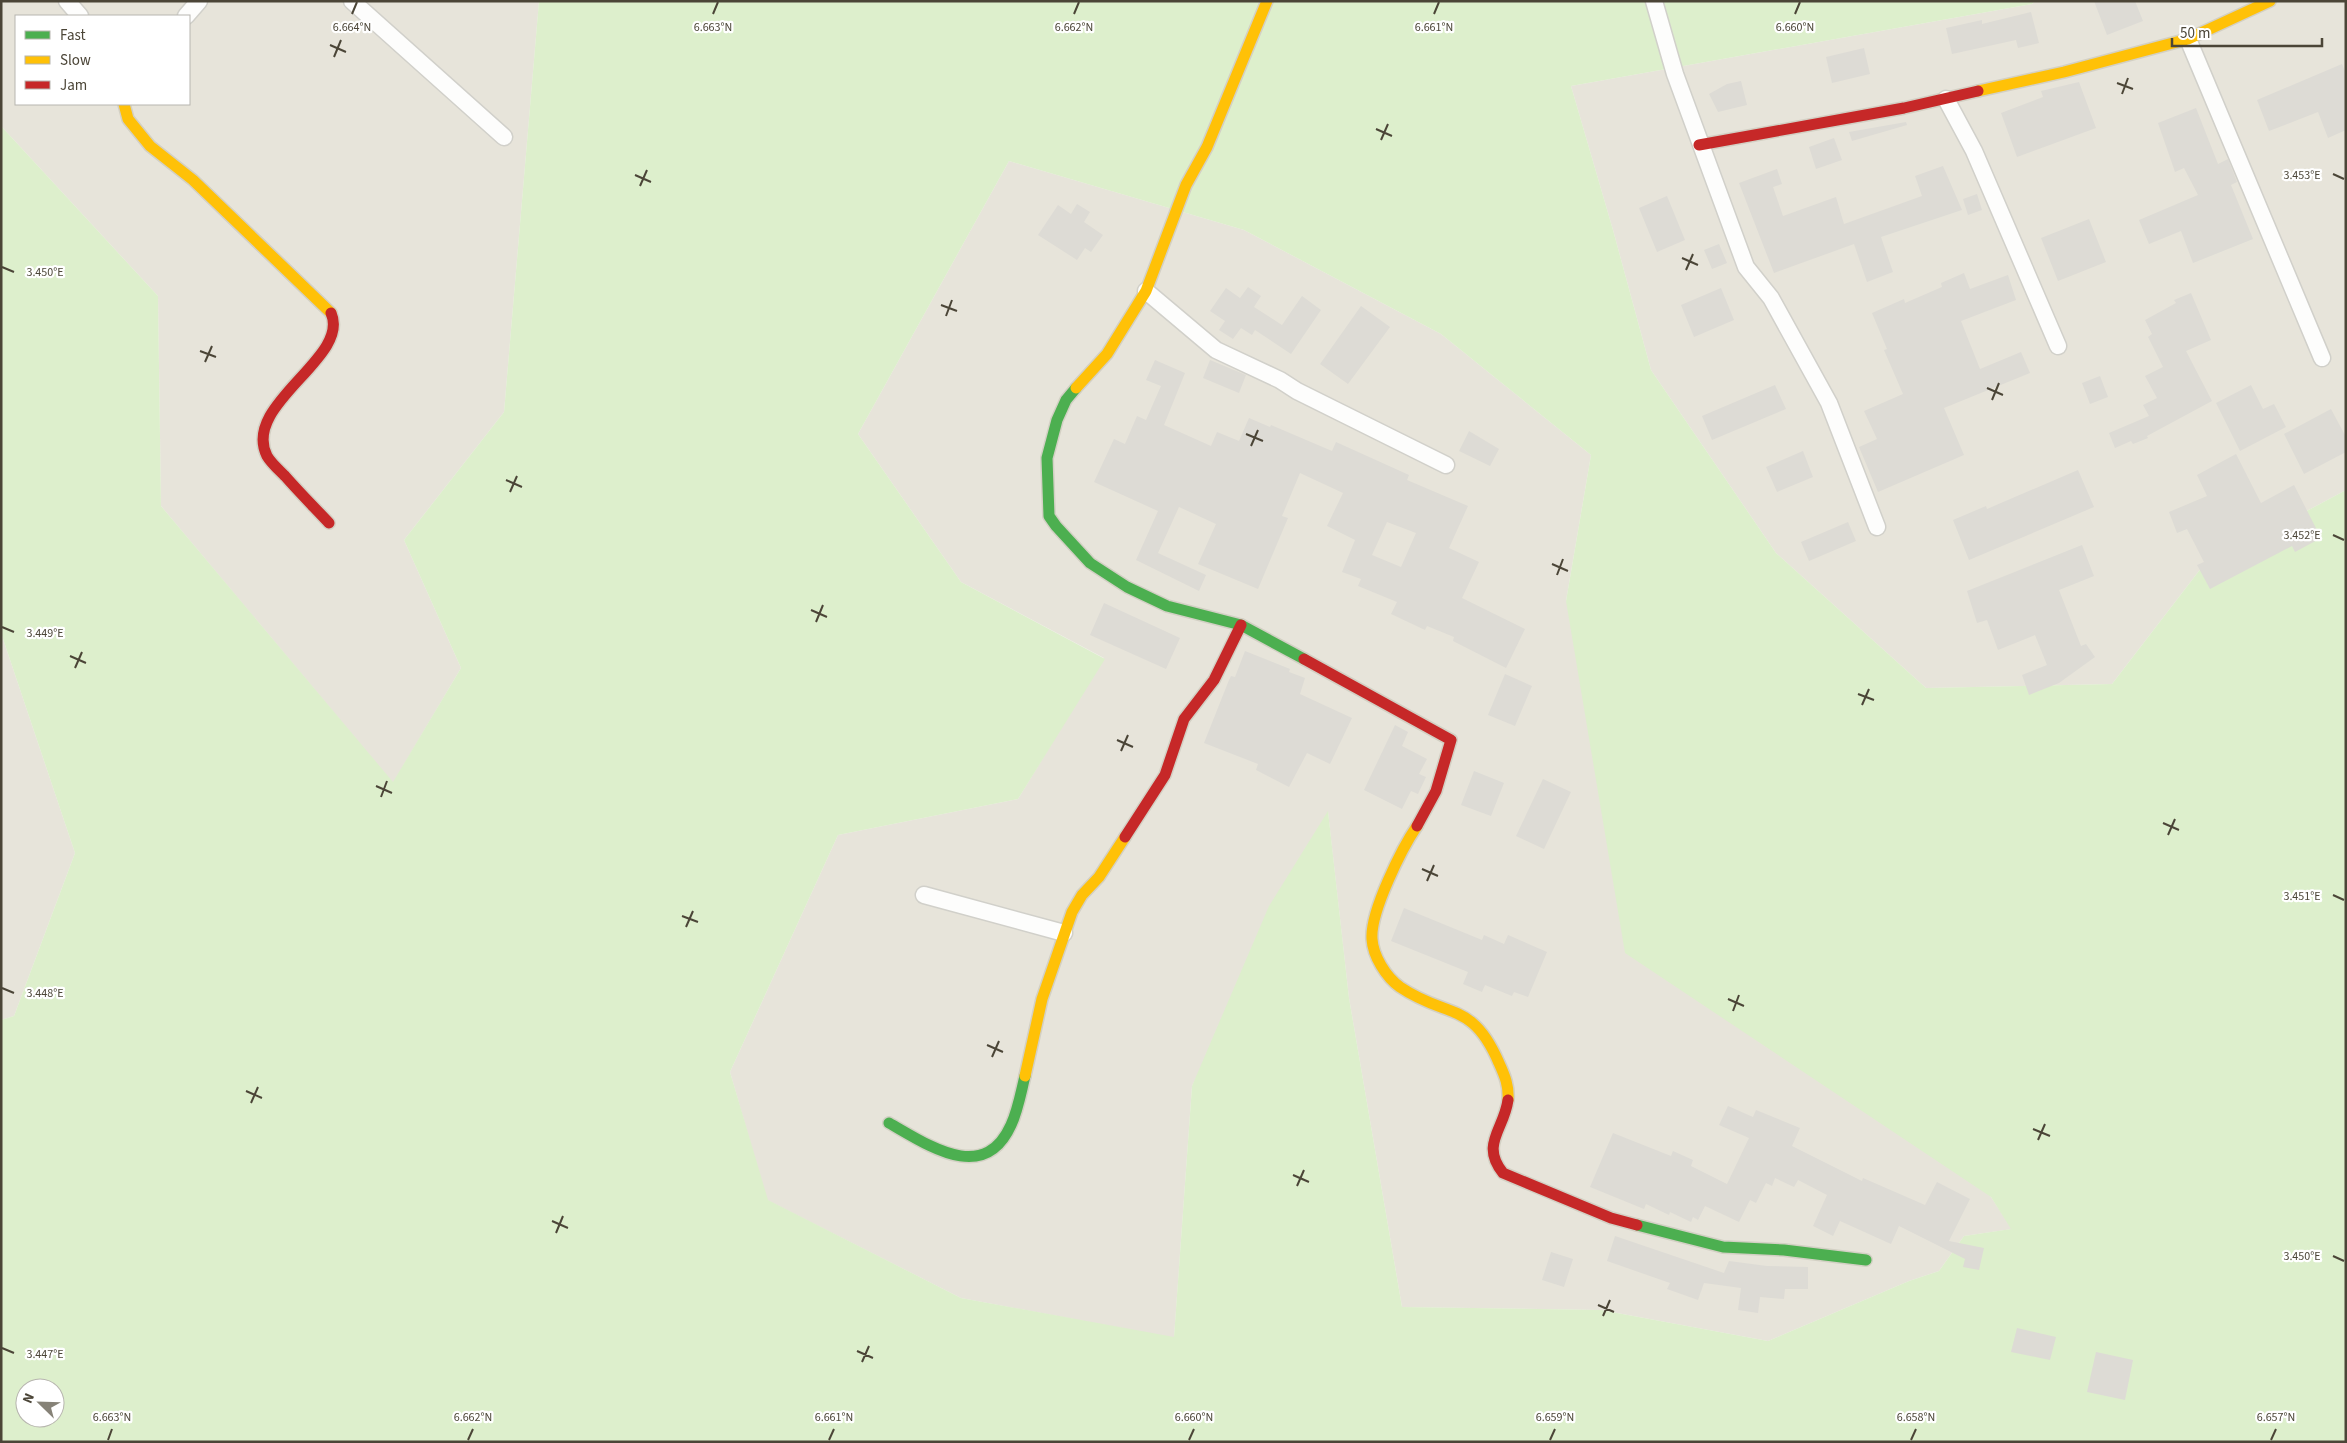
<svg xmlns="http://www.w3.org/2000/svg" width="2347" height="1443" font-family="'Source Sans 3',sans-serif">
  <rect width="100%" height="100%" fill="#f3f2ed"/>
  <path fill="#e7e4da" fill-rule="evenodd" d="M1,1H539L504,412L404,540L461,668L393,783L161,506L158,296L1,126ZM16,16H189V104H16Z
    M2035,1H2346V490L2202,567L2112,684L1926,688L1776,553L1651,370L1613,230L1571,86L2032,4Z
    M1009,161L1244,230L1441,334L1591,455L1566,601L1991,1197L2012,1229L1964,1236L1939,1271L1909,1281L1768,1341L1601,1310L1402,1307L1349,998L1328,812L1192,1086L1174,1338L961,1298L767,1200L730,1072L838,835L1018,799L1104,658L961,582L858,434Z
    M1,633L75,853L14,1016L1,1020Z"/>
  <path fill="#ddefcc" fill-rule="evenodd" d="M539,1H2035L2032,4L1571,86L1613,230L1651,370L1776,553L1926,688L2112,684L2202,567L2346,490V1442H1V1020L14,1016L75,853L1,633V126L158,296L161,506L393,782L461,668L404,540L504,412ZM1009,161L1244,230L1441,334L1591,455L1566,601L1625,953L1991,1197L2011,1229L1964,1236L1939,1271L1909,1281L1768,1341L1601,1310L1402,1307L1349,998L1328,811L1269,906L1192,1086L1174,1337L961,1298L768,1200L730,1072L838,835L1018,799L1105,659L961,582L858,434ZM25,1388H55V1418H25Z"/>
  <path fill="#dddbd5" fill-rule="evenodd" d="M2094,1H2135L2143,21L2107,35Z
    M2031,12L2039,43L2018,48L2016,40L1952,54L1946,28L1982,20V24Z
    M1864,48L1870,74L1832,83L1826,57Z
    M2342,64L2346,74V130L2328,138L2318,112L2269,131L2257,100Z
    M1741,81L1747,105L1718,112L1709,94L1727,84Z
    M2079,82L2096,128L2017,157L2001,113L2043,97L2041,91Z
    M2196,108L2218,164L2228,159L2237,182L2231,185L2253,239L2193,263L2181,231L2149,244L2139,220L2198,195L2184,168L2175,172L2158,123Z
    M1906,122L1907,125L1852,141L1849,132Z
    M1834,138L1842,160L1816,169L1809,147Z
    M1943,166L1962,210L1881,237L1893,272L1867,282L1854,244L1774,273L1739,183L1777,169L1782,184L1773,187L1783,216L1836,197L1844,224L1922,196L1915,176Z
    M1977,194L1982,210L1968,215L1963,199Z
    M1667,196L1685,240L1657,252L1639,208Z
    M1077,204L1090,212L1084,222L1103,235L1091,252L1085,248L1077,260L1038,235L1058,205L1071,214Z
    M2089,219L2106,262L2058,281L2041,238Z
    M1719,244L1727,263L1712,269L1704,250Z
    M1964,273L1970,289L2008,275L2016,300L1961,321L1980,369L2021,352L2030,373L1944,408L1964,455L1878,492L1859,447L1877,439L1864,411L1903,394L1884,350L1887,349L1872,313L1904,299L1905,303L1942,287L1941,283Z
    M1248,287L1261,296L1254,307L1282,325L1302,296L1321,310L1291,354L1255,330L1252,335L1241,328L1233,339L1219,330L1225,321L1210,311L1226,288L1240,298Z
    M1721,288L1734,320L1694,337L1681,305Z
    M2191,293L2211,340L2186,351L2212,401L2147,436L2148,438L2133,444L2131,441L2115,448L2109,433L2149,416L2143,405L2157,398L2145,376L2163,367L2148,337L2152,334L2145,320L2176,303L2174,300Z
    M1361,306L1390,327L1348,384L1320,364Z
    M1155,360L1185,373L1164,425L1211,446L1217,432L1239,441L1249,418L1270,427L1271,425L1332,451L1336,442L1409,475L1407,480L1468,506L1449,548L1479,562L1462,598L1525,629L1506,668L1453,641L1454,637L1427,626L1425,630L1391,614L1397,602L1358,586L1361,579L1342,572L1355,540L1327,526L1343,493L1300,473L1282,516L1288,518L1258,589L1198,564L1216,524L1179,507L1158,553L1206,575L1199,591L1136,560L1158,511L1094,482L1114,439L1125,444L1137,416L1146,420L1161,386L1146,380ZM1387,522L1416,533L1401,567L1372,555Z
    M1210,360L1246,375L1239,393L1203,378Z
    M2100,376L2108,397L2090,404L2082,383Z
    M1775,385L1786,409L1712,440L1702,416Z
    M2251,385L2263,409L2274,404L2286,427L2240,451L2216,403Z
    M2331,409L2346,437V452L2304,474L2284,434Z
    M1469,431L1499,449L1490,466L1459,451Z
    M1803,451L1813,477L1777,492L1766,467Z
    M2236,454L2261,503L2294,485L2321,538L2295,552L2292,546L2210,589L2197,565L2204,562L2187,529L2177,533L2169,512L2207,496L2197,475Z
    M2078,470L2094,507L1969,560L1953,520L1986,506L1987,509Z
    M1848,522L1856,541L1809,561L1801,542Z
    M2082,545L2094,576L2059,590L2081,646L2086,644L2095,657L2059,683L2029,695L2022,675L2047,665L2035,635L1998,650L1987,620L1977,623L1967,591Z
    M1104,603L1180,638L1166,669L1090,635Z
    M1245,651L1290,669L1289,672L1305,678L1300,694L1352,718L1330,764L1307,753L1289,787L1256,770L1258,764L1204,743L1229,680L1231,676L1235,677Z
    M1505,674L1532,686L1515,726L1488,715Z
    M1395,725L1408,732L1402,746L1427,759L1419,774L1426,777L1418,794L1411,791L1402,809L1364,790Z
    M1474,771L1504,783L1491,816L1461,805Z
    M1543,779L1571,792L1544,849L1516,836Z
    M1404,908L1482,940L1484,935L1504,944L1508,935L1547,952L1528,997L1514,992L1512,996L1485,985L1482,992L1463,984L1468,972L1391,941Z
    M1728,1106L1753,1117L1756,1110L1800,1128L1792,1146L1862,1181L1863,1178L1925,1205L1937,1182L1970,1199L1949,1241L1984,1248L1979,1270L1963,1267L1965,1259L1899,1226L1891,1244L1840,1221L1833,1236L1813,1226L1827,1195L1798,1180L1794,1187L1775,1178L1772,1186L1766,1183L1756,1203L1750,1200L1739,1222L1705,1206L1698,1220L1693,1217L1691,1222L1670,1212L1669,1215L1646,1204L1644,1209L1590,1187L1613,1133L1671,1156L1673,1151L1693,1160L1691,1166L1727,1184L1749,1138L1719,1125Z
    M1615,1236L1724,1273L1729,1261L1767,1266L1808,1267V1289H1785L1784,1299L1760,1297L1758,1313L1738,1310L1741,1288L1704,1283L1698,1300L1667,1289L1670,1283L1607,1261Z
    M1551,1252L1573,1259L1564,1287L1542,1280Z
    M2017,1328L2056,1337L2050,1360L2011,1352Z
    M2096,1352L2133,1360L2125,1400L2087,1392Z"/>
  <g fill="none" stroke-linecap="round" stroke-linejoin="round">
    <g stroke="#d1d0ca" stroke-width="19">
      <path id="street" d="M67,1L80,16
        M352,1L504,137
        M1654,1L1675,74L1746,267L1771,298L1829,403L1877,527
        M186,16L199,1
        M2188,39L2322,358
        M1946,99L1974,151L2058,346
        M1146,291L1216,350L1280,380L1297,391L1446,465
        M924,895L1064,933"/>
    </g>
    <g stroke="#d3d0c4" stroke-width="14">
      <path id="fast" d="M1076,388L1066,400L1057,420L1047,458L1049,516L1056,526L1090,563L1127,587L1167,606L1241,625L1304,659
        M889,1123C928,1145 984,1185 1011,1125C1018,1110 1021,1092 1025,1076
        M1637,1225L1723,1247L1784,1250L1866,1260"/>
    </g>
    <g stroke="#d3d0c4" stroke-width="14">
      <path id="slow" d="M1978,91L2064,72L2188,39L2270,1
        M124,104L128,119L150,146L193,180L331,313
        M1076,388L1107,354L1146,291L1186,185L1207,147L1267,1
        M1417,826C1402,848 1370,912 1372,939C1373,956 1386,977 1400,987C1447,1019 1472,1000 1499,1063C1505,1076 1509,1086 1508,1100
        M1025,1076L1042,999L1072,912L1082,895L1099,877L1125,837"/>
    </g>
    <g stroke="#d3d0c4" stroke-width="14">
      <path id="jam" d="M1699,145L1904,108L1978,91
        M329,523C314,507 299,492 285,476C279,470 271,463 267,456C241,404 351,358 331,313
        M1304,659L1451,740L1436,791L1417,826
        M1125,837L1165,775L1184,719L1214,680L1241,625
        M1508,1100C1504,1130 1480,1144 1503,1173L1611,1218L1637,1225"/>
    </g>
    <use href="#street" stroke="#fdfdfc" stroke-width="16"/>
    <use href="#fast" stroke="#4caf50" stroke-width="11"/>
    <use href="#slow" stroke="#ffc107" stroke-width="11"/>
    <use href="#jam" stroke="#c62828" stroke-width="11"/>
  </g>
  <path fill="none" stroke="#4b4537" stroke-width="2" d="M352,14L357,2M713,14L718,2M1074,14L1079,2M1434,14L1439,2M1795,14L1800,2M330,45L346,52M334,57L341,40M2117,83L2133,89M2122,94L2128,78M1376,129L1392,136M1381,140L1388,124M2333,174L2344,179M635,175L651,182M640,186L647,170M1682,258L1698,265M2,267L14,272M1686,270L1693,254M941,305L957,311M946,316L952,300M200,351L216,357M205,362L212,346M1987,388L2003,395M1992,400L1999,383M1246,434L1263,441M1251,446L1258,430M506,480L522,487M510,492L517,476M2333,535L2344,540M1552,564L1568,571M1557,575L1563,559M811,610L827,617M816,622L823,605M2,627L14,632M70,656L86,663M75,668L82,652M1858,694L1874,700M1862,705L1869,689M1117,740L1133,747M1121,751L1128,735M376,786L392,793M381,797L387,781M2163,823L2179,830M2168,835L2175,819M1422,869L1438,876M1427,881L1434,865M2333,895L2344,900M682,916L698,922M686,927L693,911M2,988L14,993M1728,999L1744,1006M1733,1011L1739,995M987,1045L1003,1052M992,1057L999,1041M246,1091L262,1098M251,1103L258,1087M2033,1129L2050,1136M2038,1140L2045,1124M1293,1175L1309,1182M1297,1186L1304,1170M552,1221L568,1228M556,1233L563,1216M2333,1256L2344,1261M1598,1305L1614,1312M1603,1316L1610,1300M2,1348L14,1353M857,1351L873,1358M862,1362L869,1346M108,1440L112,1429M468,1440L473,1429M829,1440L834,1429M1189,1440L1194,1429M1550,1440L1555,1429M1911,1440L1916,1429M2271,1440L2276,1429"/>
  <g font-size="12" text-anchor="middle" fill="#4b4537" stroke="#fff" stroke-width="4.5" stroke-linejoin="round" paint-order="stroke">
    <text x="352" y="31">6.664°N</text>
    <text x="713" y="31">6.663°N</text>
    <text x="1074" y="31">6.662°N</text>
    <text x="1434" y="31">6.661°N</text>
    <text x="1795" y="31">6.660°N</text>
    <text x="2302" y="179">3.453°E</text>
    <text x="45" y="276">3.450°E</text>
    <text x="2302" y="539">3.452°E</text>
    <text x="45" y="637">3.449°E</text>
    <text x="2302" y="900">3.451°E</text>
    <text x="45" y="997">3.448°E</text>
    <text x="2302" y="1260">3.450°E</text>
    <text x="45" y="1358">3.447°E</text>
    <text x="112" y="1421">6.663°N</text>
    <text x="473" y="1421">6.662°N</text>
    <text x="834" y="1421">6.661°N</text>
    <text x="1194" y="1421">6.660°N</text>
    <text x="1555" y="1421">6.659°N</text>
    <text x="1916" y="1421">6.658°N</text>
    <text x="2276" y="1421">6.657°N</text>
  </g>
  <rect width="2347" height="1443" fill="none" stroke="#4b4537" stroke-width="5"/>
  <rect x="15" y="15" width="175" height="90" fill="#ffffff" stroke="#b7b5af"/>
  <rect x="25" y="31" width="25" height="8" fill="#4caf50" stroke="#b7b5af"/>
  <text x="60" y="40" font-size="15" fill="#4b4537">Fast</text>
  <rect x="25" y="56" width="25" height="8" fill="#ffc107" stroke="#b7b5af"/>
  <text x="60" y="65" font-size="15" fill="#4b4537">Slow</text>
  <rect x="25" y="81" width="25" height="8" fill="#c62828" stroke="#b7b5af"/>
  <text x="60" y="90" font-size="15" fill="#4b4537">Jam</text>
  <g transform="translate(40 1403) rotate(293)"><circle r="24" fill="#ffffff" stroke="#b7b5af"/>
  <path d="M0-4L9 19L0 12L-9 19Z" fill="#868277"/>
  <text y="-8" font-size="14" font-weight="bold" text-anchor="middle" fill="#4b4537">N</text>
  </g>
  <path d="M2172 38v8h150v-8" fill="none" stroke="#4b4537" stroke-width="2.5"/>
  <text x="2180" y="38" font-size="15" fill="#4b4537" stroke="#ffffff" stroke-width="4" paint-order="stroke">50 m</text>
</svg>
